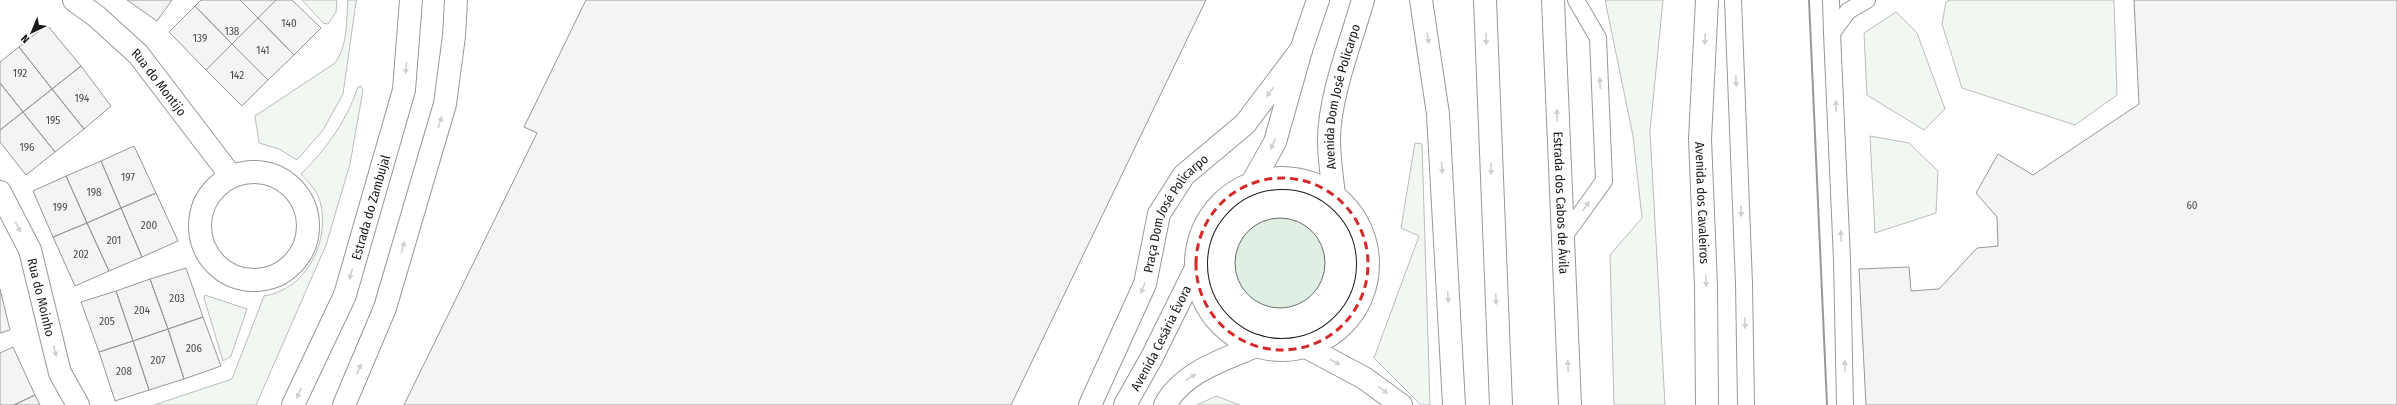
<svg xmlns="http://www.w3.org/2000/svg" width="2397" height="405" font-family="'Fira Sans Condensed',sans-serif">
  <rect width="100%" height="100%" fill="#fff"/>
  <path fill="#e0efe3" stroke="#6a6a6a" d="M302,0H337L336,12L328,24L323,23Z
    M348,0H357L356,2L343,94L323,130L297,160L279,149L259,143L255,116L335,63C348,45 346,22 348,0Z
    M1605,0H1663L1650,131L1665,405H1614L1610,255L1642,218L1633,136Z
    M1950,0H2114L2117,95L2075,125L1962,88L1942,24L1946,2Z
    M1896,12L1917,33L1945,109L1924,130L1867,95L1864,33Z
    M361,86L363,90L350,164L326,245L256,405H154L232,379L264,296C306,290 331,241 320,201C317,191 308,181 301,174C327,148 346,122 358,87Z
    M1870,136L1909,143L1938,171L1936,213L1875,233Z
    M1415,143L1422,144L1430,405H1421L1374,358L1419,236L1401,228Z
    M1235 263a45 45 0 1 1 90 0a45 45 0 1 1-90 0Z
    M205,295L247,309L231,356L223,361L204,298Z
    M1216,396L1240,405H1197Z"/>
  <path fill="#e6e6e6" stroke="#1a1a1a" d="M127,0H172L157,21Z
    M201,0H240L258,18L232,44L195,6Z
    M240,0H276L258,18Z
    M276,0H292L321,28L294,55L258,18Z
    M586,0H1206L1011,405H404L537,133L524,127Z
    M2134,0H2397V405H1866L1859,269L1909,267L1911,291L1939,289L1977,248L1998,246L1997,217L1976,193L1998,154L2033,175L2139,104Z
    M195,6L232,44L206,70L169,32Z
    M258,18L294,55L268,80L232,44Z
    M47,25L81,66L52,89L19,47Z
    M232,44L268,80L242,106L206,70Z
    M19,47L52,89L23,112L0,83V62Z
    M81,66L111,106L84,129L52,89Z
    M0,83L23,112L0,130Z
    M52,89L84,129L55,152L23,112Z
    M23,112L55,152L26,175L0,142V130Z
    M134,146L156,193L121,208L101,161Z
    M101,161L121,208L87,223L66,176Z
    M66,176L87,223L53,237L33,191Z
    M156,193L178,241L142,257L121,208Z
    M121,208L142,257L109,271L87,223Z
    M87,223L109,271L75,286L53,237Z
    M186,268L203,317L168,329L150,279Z
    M150,279L168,329L133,341L116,291Z
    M0,289L10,330L0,333Z
    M116,291L133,341L99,352L81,302Z
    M203,317L221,366L184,379L168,329Z
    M168,329L184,379L149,390L133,341Z
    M133,341L149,390L115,401L99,352Z
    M13,347L35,395L14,405H0V353Z
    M35,395L40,405H14Z"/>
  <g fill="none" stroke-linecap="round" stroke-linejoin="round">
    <g stroke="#1a1a1a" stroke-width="18">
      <path id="lane" d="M1733,0L1744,284L1746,405
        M1831,0L1832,33
        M1563,238L1604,181L1598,38L1576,0
        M1845,405L1842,260L1832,33L1848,11L1867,0"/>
    </g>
    <g stroke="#1a1a1a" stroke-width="24">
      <g id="street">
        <path id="s1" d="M74,0L96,16L138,54L231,176"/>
        <circle cx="254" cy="226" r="54"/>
        <path id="s2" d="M0,192L30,250L60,373L78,405"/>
      </g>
    </g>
    <g stroke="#1a1a1a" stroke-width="24">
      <g id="secondary">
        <path id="s3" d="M1707,0L1700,139L1706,286L1707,405"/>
        <circle cx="1282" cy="264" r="86"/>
        <path d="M1252,183L1275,142L1301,50L1318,0"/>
        <path id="s4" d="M1334,195C1332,177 1329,158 1329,140C1329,97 1351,42 1363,0"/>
        <path id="s5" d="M293,405L345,295L404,90L411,0"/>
        <path d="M344,405L385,308L445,104L454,36L456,0"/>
        <path id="s6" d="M1090,405L1145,284L1159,214L1184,175L1245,124L1301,50"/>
        <path id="s7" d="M1125,405L1152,357L1195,270"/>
        <path d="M1165,405C1183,372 1223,360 1256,346"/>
      </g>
    </g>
    <g stroke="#1a1a1a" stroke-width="24">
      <g id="highway">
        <path d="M1421,0L1438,114L1454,405"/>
        <path d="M1485,0L1501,405"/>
        <path id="s8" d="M1553,0L1570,405"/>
        <path d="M1306,347L1364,378L1401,405"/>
      </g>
    </g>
    <use href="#lane" stroke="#fff" stroke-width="16"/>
    <use href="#street" stroke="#fff" stroke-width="22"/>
    <use href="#secondary" stroke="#fff" stroke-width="22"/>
    <use href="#highway" stroke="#fff" stroke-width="22"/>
    <path stroke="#1a1a1a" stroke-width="2" d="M1809,0L1827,405"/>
  </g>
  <defs><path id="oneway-solid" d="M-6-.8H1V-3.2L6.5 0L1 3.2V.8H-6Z"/></defs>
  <g fill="#989898">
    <use href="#oneway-solid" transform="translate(1428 38) rotate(82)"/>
    <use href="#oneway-solid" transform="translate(1486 39) rotate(88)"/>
    <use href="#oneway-solid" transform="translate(1705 39) rotate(93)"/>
    <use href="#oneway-solid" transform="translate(406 68) rotate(95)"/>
    <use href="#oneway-solid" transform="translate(1736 81) rotate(88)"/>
    <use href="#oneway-solid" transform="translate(1600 83) rotate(-93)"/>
    <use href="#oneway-solid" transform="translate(1270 92) rotate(127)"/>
    <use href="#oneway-solid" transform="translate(1836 106) rotate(-93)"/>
    <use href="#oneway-solid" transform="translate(1557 115) rotate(-92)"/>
    <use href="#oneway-solid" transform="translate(440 122) rotate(-74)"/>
    <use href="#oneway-solid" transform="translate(1273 144) rotate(115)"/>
    <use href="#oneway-solid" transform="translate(1442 168) rotate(87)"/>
    <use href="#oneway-solid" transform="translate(1491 169) rotate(88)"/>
    <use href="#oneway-solid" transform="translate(1586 206) rotate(-54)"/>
    <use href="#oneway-solid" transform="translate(1741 211) rotate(88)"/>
    <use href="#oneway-solid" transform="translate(18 227) rotate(62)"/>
    <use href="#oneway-solid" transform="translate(1841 236) rotate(-92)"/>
    <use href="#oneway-solid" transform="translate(403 247) rotate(-74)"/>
    <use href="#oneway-solid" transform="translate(351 274) rotate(106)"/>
    <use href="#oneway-solid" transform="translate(1706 281) rotate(88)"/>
    <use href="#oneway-solid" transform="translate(1143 288) rotate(112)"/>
    <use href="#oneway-solid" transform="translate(1448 297) rotate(87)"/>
    <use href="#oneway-solid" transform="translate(1496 299) rotate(88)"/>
    <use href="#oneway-solid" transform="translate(1745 323) rotate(89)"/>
    <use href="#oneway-solid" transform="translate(55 351) rotate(76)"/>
    <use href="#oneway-solid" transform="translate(1335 362) rotate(28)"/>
    <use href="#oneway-solid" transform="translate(1568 366) rotate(-92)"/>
    <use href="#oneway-solid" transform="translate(1845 366) rotate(-91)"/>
    <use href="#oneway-solid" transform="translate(359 369) rotate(-67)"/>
    <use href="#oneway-solid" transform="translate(1191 377) rotate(-31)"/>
    <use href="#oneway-solid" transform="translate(1383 390) rotate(36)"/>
    <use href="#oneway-solid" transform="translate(299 393) rotate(115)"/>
  </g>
  <path d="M0 0H2397V405H0ZM1196 264a86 86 0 1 1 172 0a86 86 0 1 1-172 0Z" fill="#fff" fill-opacity=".55" fill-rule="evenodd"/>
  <path fill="none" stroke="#d62828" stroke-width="3" stroke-dasharray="8 5" stroke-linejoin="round" d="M1196 264a86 86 0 1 1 172 0a86 86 0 1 1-172 0Z"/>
  <g text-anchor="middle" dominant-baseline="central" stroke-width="3" stroke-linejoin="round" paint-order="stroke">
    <g font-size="11" fill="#4d4d4d">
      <text x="289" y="23">140</text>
      <text x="232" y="31">138</text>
      <text x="200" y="38">139</text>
      <text x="263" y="50">141</text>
      <text x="20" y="73">192</text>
      <text x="237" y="75">142</text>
      <text x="82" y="98">194</text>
      <text x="53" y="120">195</text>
      <text x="27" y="147">196</text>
      <text x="128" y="177">197</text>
      <text x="94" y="192">198</text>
      <text x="2192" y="205">60</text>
      <text x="60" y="207">199</text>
      <text x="149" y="225">200</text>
      <text x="114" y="240">201</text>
      <text x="81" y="254">202</text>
      <text x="177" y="298">203</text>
      <text x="142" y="310">204</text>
      <text x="107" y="321">205</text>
      <text x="194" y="348">206</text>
      <text x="158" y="360">207</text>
      <text x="124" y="371">208</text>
    </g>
    <g font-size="13" fill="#1a1a1a" stroke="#fff">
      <text stroke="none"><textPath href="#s1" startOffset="119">Rua do Montijo</textPath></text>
      <text stroke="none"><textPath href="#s4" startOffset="100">Avenida Dom José Policarpo</textPath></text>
      <text stroke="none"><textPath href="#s3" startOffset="203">Avenida dos Cavaleiros</textPath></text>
      <text stroke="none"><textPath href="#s8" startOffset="203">Estrada dos Cabos de Ávila</textPath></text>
      <text stroke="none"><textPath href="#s5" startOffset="213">Estrada do Zambujal</textPath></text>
      <text stroke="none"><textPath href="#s6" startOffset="212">Praça Dom José Policarpo</textPath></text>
      <text stroke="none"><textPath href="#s2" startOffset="114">Rua do Moinho</textPath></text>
      <text stroke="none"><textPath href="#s7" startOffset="76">Avenida Cesária Évora</textPath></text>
    </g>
  </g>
  <g transform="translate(32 32) rotate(224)" stroke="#ffffff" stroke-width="3" paint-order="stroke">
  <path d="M0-3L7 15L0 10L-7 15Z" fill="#1a1a1a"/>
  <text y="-6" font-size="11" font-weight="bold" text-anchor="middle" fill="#1a1a1a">N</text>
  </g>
</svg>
